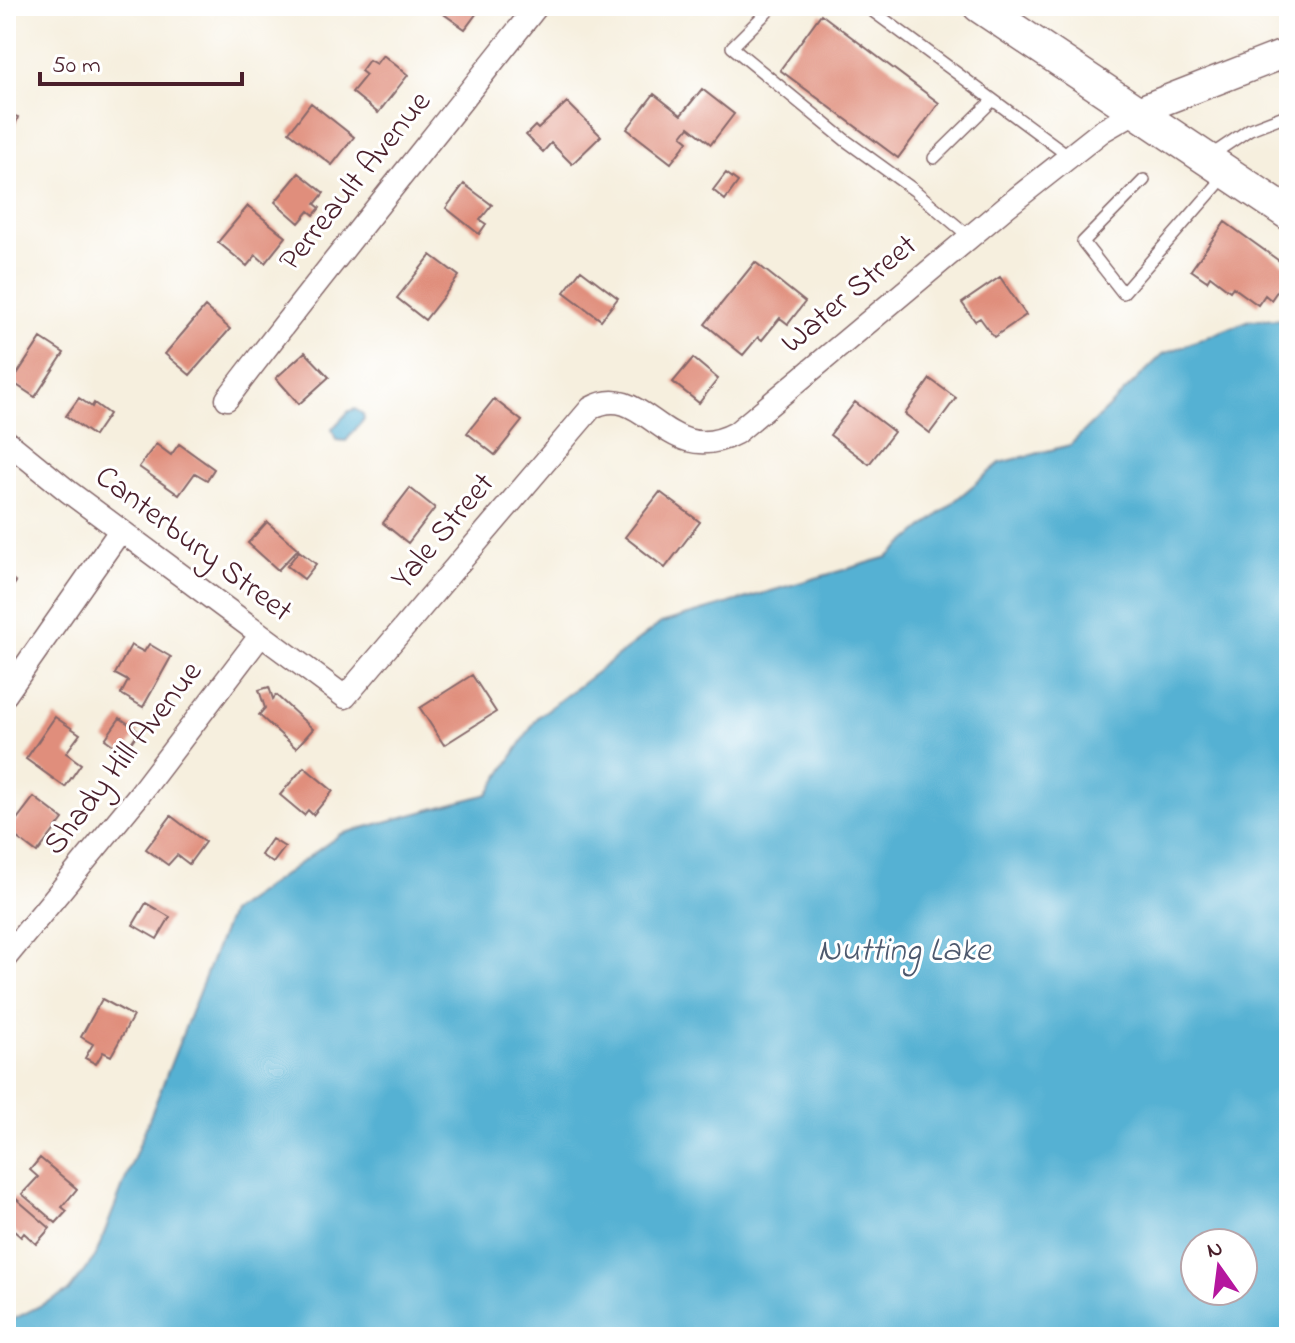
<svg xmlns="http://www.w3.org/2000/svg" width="1295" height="1343" font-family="'Indie Flower',sans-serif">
  <rect width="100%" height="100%" fill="#fff"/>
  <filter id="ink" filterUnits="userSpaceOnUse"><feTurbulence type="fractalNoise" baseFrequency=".0125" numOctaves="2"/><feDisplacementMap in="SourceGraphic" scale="16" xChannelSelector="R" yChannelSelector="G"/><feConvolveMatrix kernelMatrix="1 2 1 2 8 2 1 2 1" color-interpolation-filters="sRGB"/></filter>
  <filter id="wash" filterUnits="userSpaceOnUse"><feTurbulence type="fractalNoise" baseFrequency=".006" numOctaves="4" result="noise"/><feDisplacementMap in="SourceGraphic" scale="32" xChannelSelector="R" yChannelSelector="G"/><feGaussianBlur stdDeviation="1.8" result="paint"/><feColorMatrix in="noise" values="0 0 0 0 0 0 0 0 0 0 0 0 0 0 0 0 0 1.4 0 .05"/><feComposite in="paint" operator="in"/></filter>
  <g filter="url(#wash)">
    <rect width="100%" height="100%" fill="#f6efde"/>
    <path fill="#55b1d3" stroke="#50687f" stroke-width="2" fill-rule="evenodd" d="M1289,319V1337H6V1323L69,1291L95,1257L230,913L341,834L488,794L538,717L661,623L888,557L1000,463L1070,445L1163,354L1250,320ZM1195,1243H1243V1291H1195Z
      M355,409L363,414L364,419L346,441L336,440L332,429L349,411Z"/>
    <g id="blocks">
      <path fill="#e08e7c" d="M441,6H482L465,29L438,10Z
        M821,14L939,103L898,158L780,70Z
        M383,55L408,75L378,113L352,92L366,75L361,71L369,60L376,64Z
        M702,89L734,114L711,144L689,127L682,136L688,141L671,163L627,129L654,94L681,115Z
        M567,102L601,136L572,164L551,143L543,152L526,135L535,126L538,129Z
        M311,103L354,137L332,165L289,132Z
        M6,113L18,117L6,150Z
        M299,173L324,193L315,204L320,208L314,215L309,211L299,223L275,202Z
        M726,173L738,182L725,200L713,190Z
        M464,184L492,205L480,220L486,224L479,234L446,208Z
        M248,206L286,237L265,263L256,255L247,266L218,242Z
        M1225,222L1289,268V274L1271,300L1265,295L1258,305L1233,287L1230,291L1210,276L1207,281L1191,270Z
        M431,255L459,276L425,320L397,298Z
        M755,262L805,302L788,324L780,318L762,340L758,337L743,355L705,324Z
        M581,270L618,298L601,320L564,292Z
        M1000,277L1026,315L994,337L980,318L975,321L962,303Z
        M205,307L230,329L190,375L165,354Z
        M41,338L64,353L35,397L12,382Z
        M305,352L329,377L299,404L276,378Z
        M693,358L718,379L699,403L673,382Z
        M930,379L956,398L930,433L905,414Z
        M79,398L92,407L94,403L109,414L94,436L66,416Z
        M494,399L522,421L495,455L467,433Z
        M855,402L894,432L869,464L830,435Z
        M156,444L171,455L179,444L214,469L207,480L195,473L179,495L139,467Z
        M410,488L435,508L408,543L383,523Z
        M660,492L700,522L665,568L625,537Z
        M267,522L298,549L278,570L248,543Z
        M299,551L316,564L304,579L287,566Z
        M6,574L16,582L8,594L11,596L6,603Z
        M149,644L171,657L143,707L121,694L128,681L115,674L131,645L144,652Z
        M472,675L496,712L444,745L420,708Z
        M269,687L273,699L276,695L313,729L296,748L259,715L265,708L259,690Z
        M55,717L80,734L66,753L81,764L65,787L26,759Z
        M120,718L139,731L124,753L105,739Z
        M304,767L333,791L313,815L308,810L304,815L280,795Z
        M34,797L63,819L37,853L8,831Z
        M171,816L205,842L189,864L177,855L168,865L146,849Z
        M272,839L285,847L273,863L261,855Z
        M146,903L170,917L157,939L133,925Z
        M102,999L133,1016L111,1056L103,1052L96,1064L85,1058L93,1044L81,1037Z
        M40,1158L77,1189L62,1207L67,1211L56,1223L22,1194L38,1177L30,1170Z
        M14,1197L50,1228L36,1244L24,1233L21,1237L6,1224V1206Z"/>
    </g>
  </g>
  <g filter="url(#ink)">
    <use href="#blocks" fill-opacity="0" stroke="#86686a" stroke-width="2"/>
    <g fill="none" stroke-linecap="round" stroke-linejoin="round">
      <g stroke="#86686a" stroke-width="14">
        <path id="service" d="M773,6L732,47L845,140L914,190L970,237
          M866,6L1069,156
          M1210,156L1250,129L1289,114
          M934,158L993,100
          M1144,180L1083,242L1123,293L1225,176"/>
      </g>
      <g stroke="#86686a" stroke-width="25">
        <path id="minor" d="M227,399C328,266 434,137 537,6
          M6,441L69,492L345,697L591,408C645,378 665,471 736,433L1007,206L1102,131L1135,112
          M6,694L120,531
          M6,957L139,795L260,636"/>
      </g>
      <g stroke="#86686a" stroke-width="31">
        <path id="tertiary" d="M1135,112L1289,52"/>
      </g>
      <g stroke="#86686a" stroke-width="35">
        <path id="secondary" d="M979,6L1289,214"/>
      </g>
      <use href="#service" stroke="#fff" stroke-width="11"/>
      <use href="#minor" stroke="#fff" stroke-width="22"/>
      <use href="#tertiary" stroke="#fff" stroke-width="28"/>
      <use href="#secondary" stroke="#fff" stroke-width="32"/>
    </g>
  </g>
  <g text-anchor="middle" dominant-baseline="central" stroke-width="6" stroke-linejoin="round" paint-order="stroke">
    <g font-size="32" fill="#4a1f2b" stroke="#fff">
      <text transform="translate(356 182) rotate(-51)">Perreault Avenue</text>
      <text transform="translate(850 295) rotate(-40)">Water Street</text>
      <text transform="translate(444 532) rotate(-50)">Yale Street</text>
      <text transform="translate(193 545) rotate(37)">Canterbury Street</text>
      <text transform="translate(124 759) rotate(-52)">Shady Hill Avenue</text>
    </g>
    <g font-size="34" font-style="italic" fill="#4e596e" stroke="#fff">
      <text x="904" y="952">Nutting Lake</text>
    </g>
  </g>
  <rect width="1295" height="1343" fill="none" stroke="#fff" stroke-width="32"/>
  <g transform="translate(1219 1267) rotate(346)"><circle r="38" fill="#ffffff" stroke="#b7a5aa" stroke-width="2"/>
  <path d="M0-6L14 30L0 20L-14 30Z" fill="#b5179e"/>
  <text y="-12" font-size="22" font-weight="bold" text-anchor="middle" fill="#4a1f2b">N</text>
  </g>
  <path d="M40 72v12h202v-12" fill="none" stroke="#4a1f2b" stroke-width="4"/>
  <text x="52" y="72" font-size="24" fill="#4a1f2b" stroke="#ffffff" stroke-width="6" paint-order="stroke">50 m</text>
</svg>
